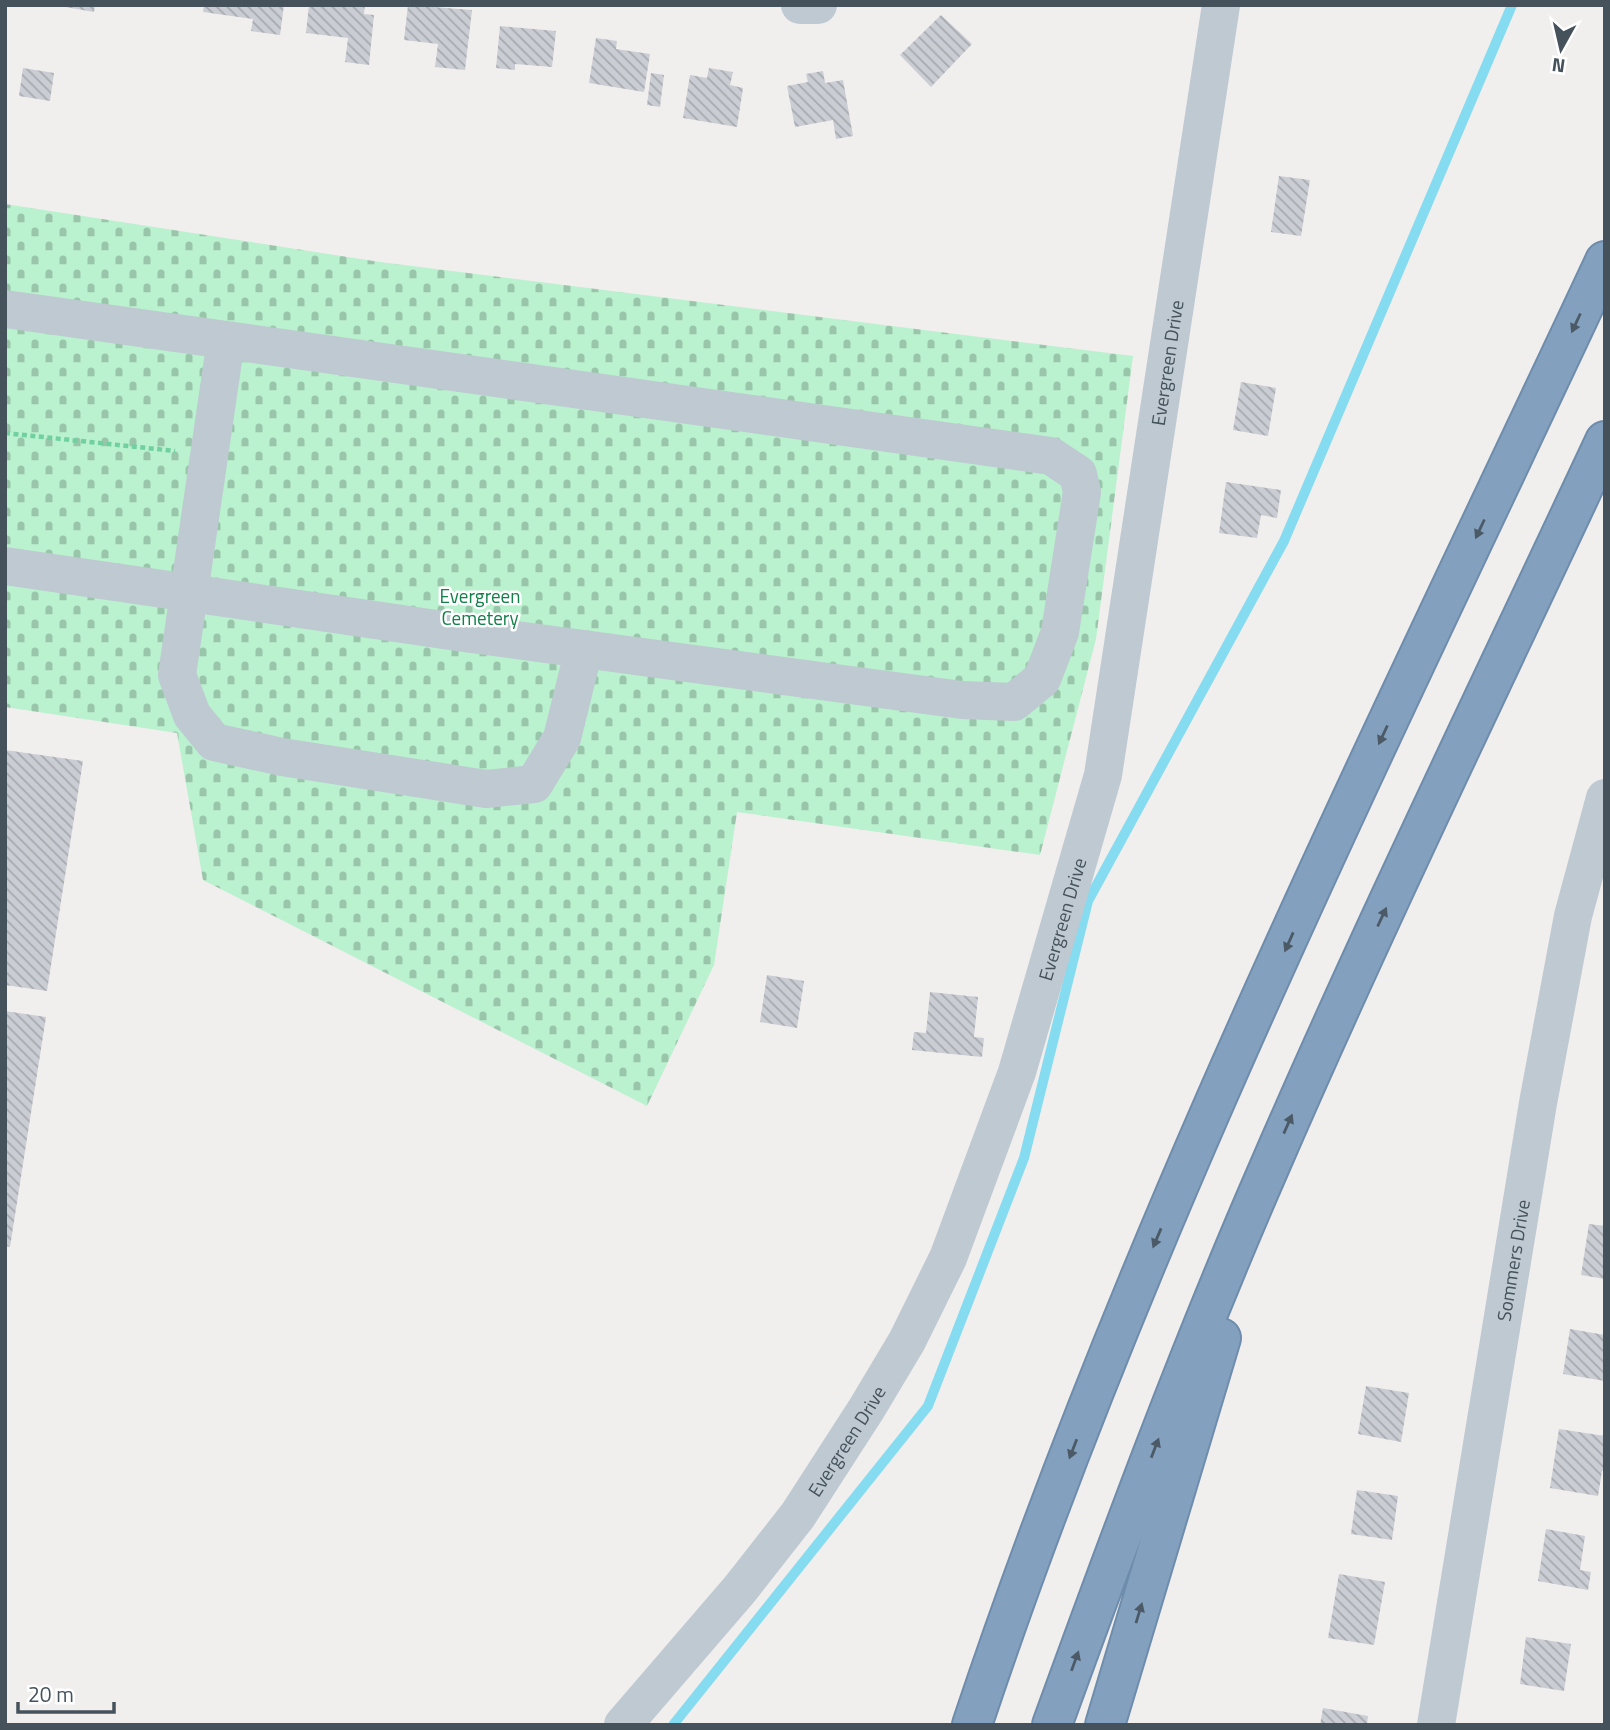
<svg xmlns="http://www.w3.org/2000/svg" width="1610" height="1730" font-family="'Titillium Web',sans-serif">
  <defs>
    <pattern id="cemetery-stones" width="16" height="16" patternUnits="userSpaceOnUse" patternTransform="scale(1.75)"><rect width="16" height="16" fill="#baf1ce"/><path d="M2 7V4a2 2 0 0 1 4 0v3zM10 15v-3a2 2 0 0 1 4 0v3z" fill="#99c6aa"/></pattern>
    <pattern id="building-back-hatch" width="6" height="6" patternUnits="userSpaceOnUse" patternTransform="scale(1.75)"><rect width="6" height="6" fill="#cacdd3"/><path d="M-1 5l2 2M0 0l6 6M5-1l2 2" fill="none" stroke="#a6a9ae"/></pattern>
  </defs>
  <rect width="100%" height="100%" fill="#f1eeee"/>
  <path fill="url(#cemetery-stones)" d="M5,204L380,262L1133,356L1096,639L1040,855L737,812L714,965L647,1106L203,880L177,733L5,707Z"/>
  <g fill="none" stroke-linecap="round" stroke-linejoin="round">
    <path stroke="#85dbf0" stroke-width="10" d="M673,1725L928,1406L1024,1158L1088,901L1284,541L1512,5"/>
  </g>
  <path fill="url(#building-back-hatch)" d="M54,5H95L94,12Z
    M204,5H284L280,35L251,31L253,19L203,12Z
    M309,5H365L364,14L374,15L369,65L345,62L348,38L306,33Z
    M408,5L472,10L465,70L435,67L438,44L404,40Z
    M941,15L972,44L931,87L900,55Z
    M500,26L556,31L552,67L515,64V70L496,68Z
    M596,38L617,41L616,49L650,54L644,92L589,83Z
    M23,68L54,73L50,101L19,96Z
    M709,68L733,72L730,85L743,88L737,127L683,118L690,75L707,78Z
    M823,71L825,83L843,80L853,136L836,139L833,120L795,127L787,86L808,82L806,74Z
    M651,73L664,75L660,107L647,105Z
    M1279,176L1310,180L1301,236L1271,232Z
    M1241,382L1276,388L1268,436L1233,430Z
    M1226,482L1281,490L1277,518L1261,515L1257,538L1219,533Z
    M5,750L83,761L47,991L5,985Z
    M767,975L804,981L797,1028L760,1022Z
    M930,992L978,997L974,1037L984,1038L982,1057L912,1050L914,1032L926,1033Z
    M5,1011L46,1017L10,1247L5,1246Z
    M1589,1224L1605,1226V1279L1581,1275Z
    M1570,1329L1605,1335V1381L1563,1374Z
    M1366,1386L1409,1393L1401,1442L1358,1434Z
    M1559,1429L1605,1436V1471H1602L1598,1496L1550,1488Z
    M1357,1490L1398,1496L1392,1540L1351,1534Z
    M1546,1529L1585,1536L1580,1570L1591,1572L1588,1590L1538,1581Z
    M1339,1574L1385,1582L1374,1645L1328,1638Z
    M1526,1637L1571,1644L1564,1691L1520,1684Z
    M1323,1708L1368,1716L1367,1725H1320Z"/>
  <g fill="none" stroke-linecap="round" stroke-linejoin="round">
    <g stroke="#6e8cab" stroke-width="42">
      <path id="highway" d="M972,1725C1140,1220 1380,742 1605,261
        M1052,1725C1120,1538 1189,1351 1269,1168C1375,923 1492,683 1605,441
        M1105,1725L1221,1338"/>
    </g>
    <path stroke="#70d0a0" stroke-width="4.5" stroke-dasharray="5 3.5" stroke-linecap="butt" d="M5,433L175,451"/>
    <g stroke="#bec9d1" stroke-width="38">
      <path d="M800,5H818"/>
      <path d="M5,309L1051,456L1078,474L1082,492L1060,632L1042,679L1014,702L962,700L464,633L5,566"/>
      <path d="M226,340L177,675L192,715L214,742L282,757L486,789L534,784L562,738L584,649"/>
      <path id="s1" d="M623,1725L740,1589L798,1515L867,1408L907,1341L948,1258L1017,1072L1103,775L1221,5"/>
      <path id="s2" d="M1436,1725L1538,1103L1573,916L1605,798"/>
    </g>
    <use href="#highway" stroke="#83a1bf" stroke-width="38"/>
  </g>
  <defs><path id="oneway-solid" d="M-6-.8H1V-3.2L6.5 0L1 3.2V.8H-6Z" transform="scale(1.75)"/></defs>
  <g fill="#4b5a66">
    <use href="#oneway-solid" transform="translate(1576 323) rotate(115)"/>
    <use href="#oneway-solid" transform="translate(1480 529) rotate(115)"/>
    <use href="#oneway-solid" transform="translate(1383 735) rotate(115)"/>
    <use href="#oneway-solid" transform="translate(1382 917) rotate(-65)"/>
    <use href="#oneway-solid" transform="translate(1289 942) rotate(114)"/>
    <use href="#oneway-solid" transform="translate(1288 1124) rotate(-66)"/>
    <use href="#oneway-solid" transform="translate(1157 1238) rotate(113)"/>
    <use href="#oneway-solid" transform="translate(1155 1448) rotate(-69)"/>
    <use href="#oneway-solid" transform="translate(1073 1449) rotate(111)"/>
    <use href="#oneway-solid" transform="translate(1139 1613) rotate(-73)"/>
    <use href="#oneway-solid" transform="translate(1075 1661) rotate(-70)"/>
  </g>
  <g text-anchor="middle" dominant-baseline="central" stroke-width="5" stroke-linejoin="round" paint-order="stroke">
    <g font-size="19" fill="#45525c" stroke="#fff">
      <text stroke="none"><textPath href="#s1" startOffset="1496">Evergreen Drive</textPath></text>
      <text stroke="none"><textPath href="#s1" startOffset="929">Evergreen Drive</textPath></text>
      <text stroke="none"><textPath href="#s2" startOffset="471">Sommers Drive</textPath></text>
      <text stroke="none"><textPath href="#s1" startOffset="362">Evergreen Drive</textPath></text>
    </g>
    <g font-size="19" fill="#128149" stroke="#fff">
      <text x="480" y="595">Evergreen<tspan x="480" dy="22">Cemetery</tspan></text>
    </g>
  </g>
  <rect width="1610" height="1730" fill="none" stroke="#45525c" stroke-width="14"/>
  <g transform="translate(1561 49) rotate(188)" stroke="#ffffff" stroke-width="5" paint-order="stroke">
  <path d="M0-5L12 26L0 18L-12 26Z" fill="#45525c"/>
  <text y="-10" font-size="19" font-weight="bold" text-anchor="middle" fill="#45525c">N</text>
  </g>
  <path d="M18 1702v10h96v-10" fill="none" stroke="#45525c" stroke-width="3.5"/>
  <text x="28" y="1702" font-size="21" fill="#45525c" stroke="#ffffff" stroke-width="5" paint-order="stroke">20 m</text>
</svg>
